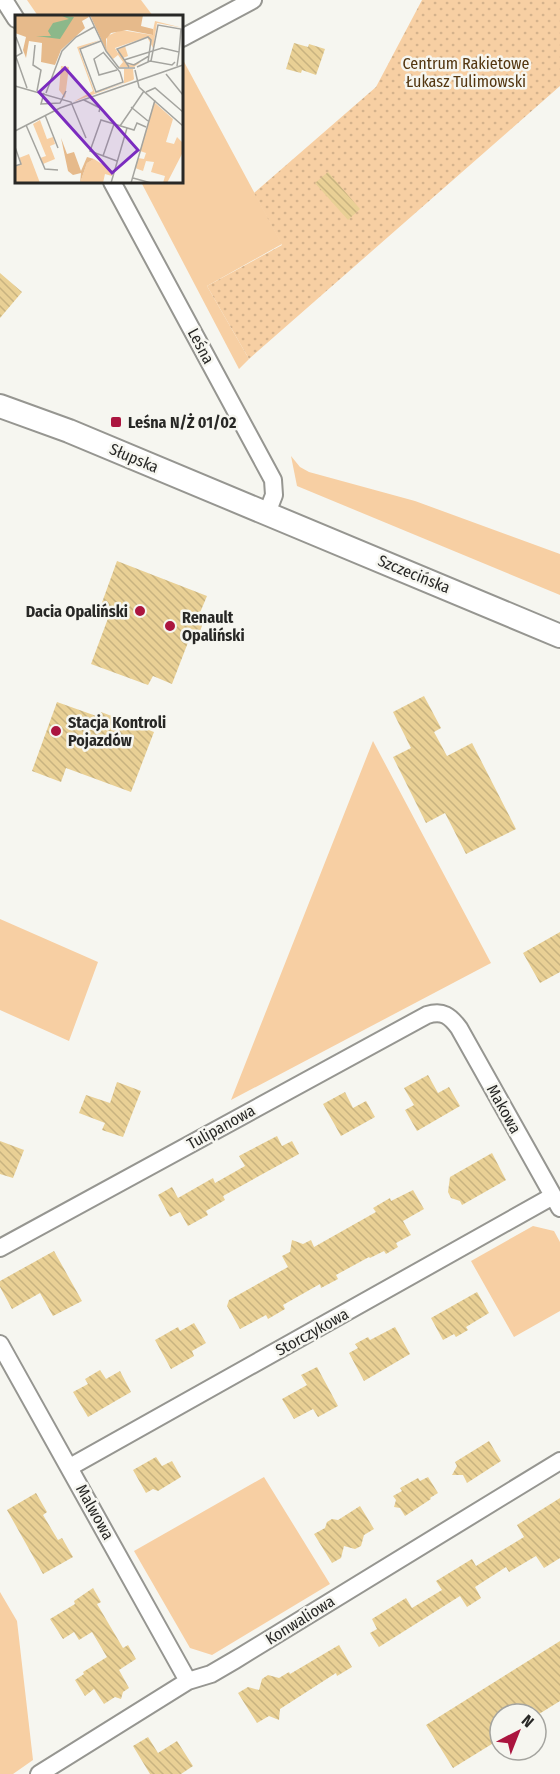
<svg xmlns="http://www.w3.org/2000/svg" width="560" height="1774" font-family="'Fira Sans Condensed',sans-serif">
  <defs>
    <pattern id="park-dots" width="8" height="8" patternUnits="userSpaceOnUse" patternTransform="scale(1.5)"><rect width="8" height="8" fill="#f7cfa3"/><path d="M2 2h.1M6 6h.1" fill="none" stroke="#d4b28c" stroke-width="1.8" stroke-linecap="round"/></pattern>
    <pattern id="building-back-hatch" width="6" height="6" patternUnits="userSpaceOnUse" patternTransform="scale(1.5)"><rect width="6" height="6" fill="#e9d095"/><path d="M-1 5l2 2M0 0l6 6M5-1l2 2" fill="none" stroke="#c8b380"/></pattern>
  </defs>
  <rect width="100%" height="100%" fill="#f6f6f0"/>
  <path fill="#f7cfa3" d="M27,0H141L153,16H38Z
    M182,58L282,244L207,286L249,359L239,369L141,182H182Z
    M291,456L300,467L309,472L415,501L560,554V595L297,486Z
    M373,741L491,963L231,1100Z
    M0,919L98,962L69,1041L0,1010Z
    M533,1226L554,1231L560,1242V1311L514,1337L471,1261Z
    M264,1477L330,1584L212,1655L190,1648L134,1551Z
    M0,1592L17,1621L33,1760L13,1774H0Z"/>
  <path fill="url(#park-dots)" d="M422,0H560V86L249,359L207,286L282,245L254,193L376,87Z"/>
  <path fill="url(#building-back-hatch)" d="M294,43L308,47L309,44L325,49L316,75L302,70L301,73L286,69Z
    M328,172L360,209L348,220L315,183Z
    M0,273L22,292L0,318Z
    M117,561L207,596L199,615L202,626L200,631L192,632L172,684L153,676L148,685L91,664L110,613L100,608Z
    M424,696L441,728L434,732L447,756L472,743L516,829L466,854L445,813L426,823L393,757L411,748L393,712Z
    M57,702L99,717L101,712L154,732L131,792L66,768L61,782L32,771Z
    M560,932V972L540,983L523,953Z
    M428,1075L438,1093L449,1087L460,1106L417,1131L405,1110L414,1105L404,1088Z
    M117,1082L141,1091L123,1137L102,1130L105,1123L79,1113L86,1095L110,1103Z
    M345,1092L353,1108L366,1101L375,1117L341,1136L323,1104Z
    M277,1136L282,1146L292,1141L299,1154L223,1196L225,1200L206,1211L208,1215L188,1226L180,1212L170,1217L158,1195L172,1187L178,1198L213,1178L215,1183L245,1166L239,1156Z
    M0,1141L24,1150L13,1178L0,1174Z
    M492,1153L506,1180L462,1205L460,1201L451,1198L448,1192L450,1177Z
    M413,1190L424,1209L403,1221L411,1235L396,1243L398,1247L386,1254L384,1251L370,1258L369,1257L336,1275L338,1279L321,1288L320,1284L283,1305L285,1309L268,1319L266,1315L240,1329L227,1306L229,1300L288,1267L282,1256L290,1252L292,1240L303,1244L311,1240L314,1247L376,1212L373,1208L390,1198L391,1201Z
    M54,1251L82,1301L53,1316L40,1293L12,1309L0,1287V1281Z
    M477,1292L489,1313L466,1327L468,1330L456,1337L454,1334L443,1340L431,1318Z
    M194,1323L206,1343L192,1351L194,1356L171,1369L155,1340L178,1327L180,1331Z
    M395,1327L410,1354L364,1381L349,1353L358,1348L355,1344L368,1337L370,1340Z
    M317,1367L338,1406L318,1417L313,1409L294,1419L282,1399L307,1385L301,1375Z
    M100,1370L106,1379L120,1371L131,1392L88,1417L73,1392L88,1384L85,1379Z
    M489,1441L501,1461L467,1483L463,1475H452L457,1466L455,1462Z
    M156,1457L162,1466L172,1461L181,1477L158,1491L153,1489L146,1493L133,1470Z
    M428,1477L438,1493L430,1498L431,1499L405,1516L400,1508L394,1507L396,1500L393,1496L402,1491L400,1488L418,1478L420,1481Z
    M36,1493L47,1512L43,1515L58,1540L62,1538L73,1557L43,1574L7,1510Z
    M560,1498V1558L544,1568L536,1556L509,1572L506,1567L475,1587L481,1598L467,1607L460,1596L379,1647L370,1633L377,1629L372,1619L406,1598L412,1608L442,1590L436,1581L472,1559L476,1566L524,1537L517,1525Z
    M360,1506L374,1529L364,1535L361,1546L355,1549L344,1546L341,1558L332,1563L314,1534L325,1528L327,1522L332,1519L338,1520Z
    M93,1588L101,1602L97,1604L123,1648L128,1645L136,1659L119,1670L129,1688L123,1692L121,1699L115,1697L104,1704L94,1689L85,1696L75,1680L84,1674L83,1672L107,1657L92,1632L79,1640L74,1632L63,1639L50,1619L75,1604L74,1601Z
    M560,1641V1701L539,1714H500V1739L453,1768L426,1725Z
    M339,1645L352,1667L337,1676L336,1673L280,1709L279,1720L269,1716L257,1723L238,1693L248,1687L259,1690L262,1679L268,1675L279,1678L289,1672L290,1674Z
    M148,1737L158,1753L177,1741L193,1766L181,1774H150L133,1746Z"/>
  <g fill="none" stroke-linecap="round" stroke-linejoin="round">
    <g stroke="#969691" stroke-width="20">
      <path id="street" d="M4,0L16,19
        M182,38L253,0
        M112,182L273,480L274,495L267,513
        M0,1248L427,1015C443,1010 450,1016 459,1028L560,1208
        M0,1344L188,1681
        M70,1467L553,1196
        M39,1774L188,1681L211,1674L235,1660L560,1461"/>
    </g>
    <g stroke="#969691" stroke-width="26">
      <path id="secondary" d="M0,406L69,431L560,636"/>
    </g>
    <use href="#street" stroke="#fff" stroke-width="16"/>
    <use href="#secondary" stroke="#fff" stroke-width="22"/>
  </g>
  <g fill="#ab153f" stroke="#f6f6f0" stroke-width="2">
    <rect x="110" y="416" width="12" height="12" rx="3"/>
    <circle cx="140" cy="611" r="6"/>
    <circle cx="170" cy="626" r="6"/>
    <circle cx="56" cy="731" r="6"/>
  </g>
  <g text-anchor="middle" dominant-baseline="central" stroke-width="5" stroke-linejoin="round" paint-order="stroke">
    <g font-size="16" fill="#533610" stroke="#f6f6f0">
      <text x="466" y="63">Centrum Rakietowe<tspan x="466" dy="18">Łukasz Tulimowski</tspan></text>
    </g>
    <g font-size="16" fill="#282826" stroke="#f6f6f0">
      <text transform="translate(201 346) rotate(62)">Leśna</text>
      <text transform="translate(134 458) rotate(23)">Słupska</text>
      <text transform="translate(414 574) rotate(22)">Szczecińska</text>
      <text transform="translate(504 1109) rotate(61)">Makowa</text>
      <text transform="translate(221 1127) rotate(-29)">Tulipanowa</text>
      <text transform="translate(312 1332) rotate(-29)">Storczykowa</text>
      <text transform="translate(95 1512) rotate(61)">Malwowa</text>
      <text transform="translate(300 1620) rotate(-32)">Konwaliowa</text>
    </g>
    <g font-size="16" font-weight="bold" fill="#282826" stroke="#f6f6f0" text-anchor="start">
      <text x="128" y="422">Leśna N/Ż 01/02</text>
      <text x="128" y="611" text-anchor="end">Dacia Opaliński</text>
      <text x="182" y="617">Renault<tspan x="182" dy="18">Opaliński</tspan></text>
      <text x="68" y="722">Stacja Kontroli<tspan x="68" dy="18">Pojazdów</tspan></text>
    </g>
  </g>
  <g transform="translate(15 15)">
    <rect width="168" height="168" fill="#f6f6f0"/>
    <path d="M140,6L168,13L142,8L138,33L132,22L100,33L103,38V34L110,31L113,41L108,43L114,50L126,47L119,52H104L108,47L103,40L98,44L92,37V21L106,15L137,20ZM85,25L64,34L80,78L109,68V54H118L119,64L118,65L58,87L78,76L62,32ZM139,87L158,104L151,127L159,129L162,122L168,128V137L152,168H148L150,161L136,157L139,147L131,146L128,156L120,153L123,143L129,144L131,138L125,136ZM25,105L32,124L38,122L40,129L35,131L40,144L28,149L25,143L31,141L18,109ZM14,139L25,168H0V152L6,149L4,143ZM79,144L98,156L97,161L90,159L88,168H65L72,148Z" fill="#f7cfa3"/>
    <path d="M0,0H73L74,2L67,6L70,13L46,35L40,50L26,47L27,28L14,26L11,43L8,35L11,22L0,18ZM75,0H128L126,11L138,14V20L112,15L96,18L91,24L92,37ZM46,123L52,139L59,137L66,156L72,142L79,144L72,148L65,168L66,158L58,160L53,156Z" fill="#e6ba8b"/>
    <path d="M46,51L54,52L50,83L44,75Z" fill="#f7cfa3"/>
    <path d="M45,0L59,2L45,24L21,21H36L33,16L38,8L54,4Z" fill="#8cb88a"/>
    <path fill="none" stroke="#a4a49f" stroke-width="1.5" d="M74,0L91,36L104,53H120M86,26L65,34L81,77L108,67L105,57L88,37M20,30L18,50L26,55L22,76M89,37L79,44L84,60L102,55M0,42L7,38L1,22M1,42L12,73M109,45L147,33L164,37L162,51M136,46L143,10L166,14L164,37M112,48L119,50L134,41M114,52L102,34L133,22L136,25L133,47M122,52L135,46L157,50L160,47M120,55L124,72L168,111M151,59L168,80M0,71L56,87L71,123M131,77L140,73L168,97M29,78L26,89L45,88L51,76M31,78L47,36L61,22L79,12M69,85L85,93L84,97M116,92L133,106M30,100L43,133M11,110L30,154L43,155M105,111L129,76M0,116L45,93L168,50M0,132L6,149L0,151M88,141L99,109M102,146L75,136L86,105L119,115L122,108L131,112M118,163L136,168M96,168L112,113M116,168L140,85"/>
    <path fill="#7b2cbf" fill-opacity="0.15" stroke="#7b2cbf" stroke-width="3" d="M50,53L123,135L97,158L24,77Z"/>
    <rect width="168" height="168" fill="none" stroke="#282826" stroke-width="3"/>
  </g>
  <g transform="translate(518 1732) rotate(42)"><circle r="28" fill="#f6f6f0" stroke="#a4a49f" stroke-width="1.5"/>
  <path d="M0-4.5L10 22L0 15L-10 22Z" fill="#ab153f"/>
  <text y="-9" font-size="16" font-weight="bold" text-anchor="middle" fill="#282826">N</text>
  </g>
</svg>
